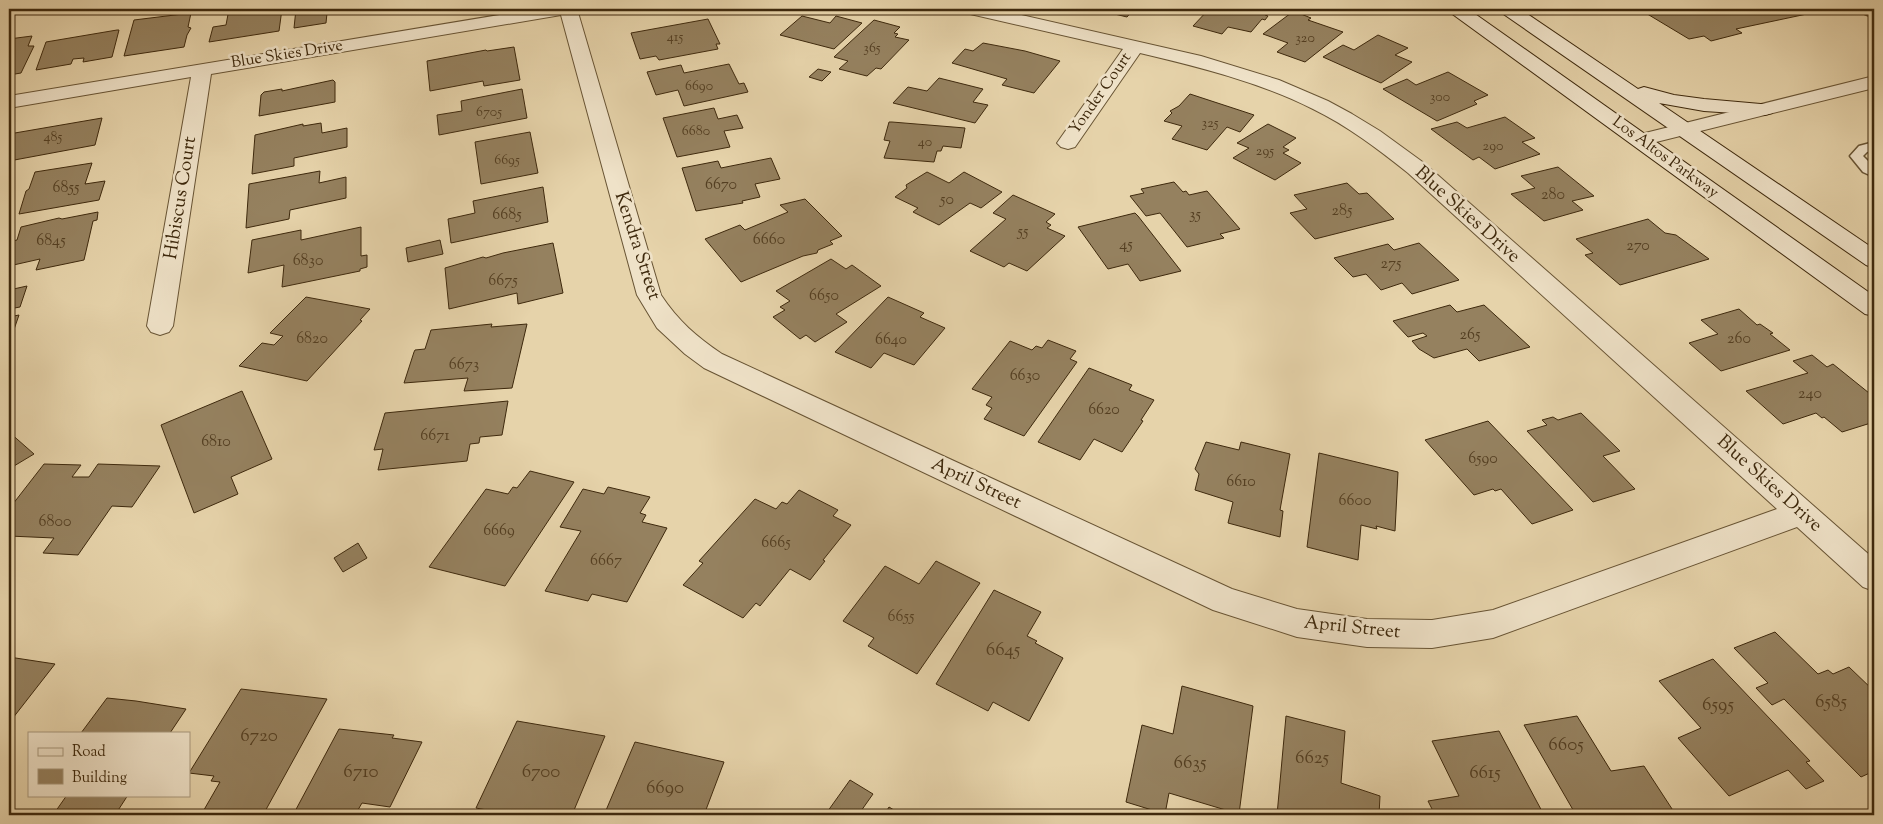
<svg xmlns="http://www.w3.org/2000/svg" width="1883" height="824" font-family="'Sorts Mill Goudy',serif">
  <rect width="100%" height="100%" fill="#e6d3aa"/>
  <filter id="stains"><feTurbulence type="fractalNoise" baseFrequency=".004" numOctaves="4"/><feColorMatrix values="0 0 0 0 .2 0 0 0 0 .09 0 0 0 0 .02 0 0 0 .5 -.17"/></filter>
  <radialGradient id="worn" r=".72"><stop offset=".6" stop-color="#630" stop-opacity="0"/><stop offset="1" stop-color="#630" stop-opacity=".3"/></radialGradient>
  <path fill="#95815f" stroke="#3e290d" d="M229,9H282L279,31L209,42L213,27L226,25Z
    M296,9H353L327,13L326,23L294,28Z
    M379,9H410L379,14Z
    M1094,9H1134L1127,17Z
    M1209,9H1248L1266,14L1265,15L1268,16L1265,20L1262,19L1251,32L1228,27L1222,34L1193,26Z
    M1639,9H1816L1821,11L1736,29L1742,33L1711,41L1704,36L1689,39Z
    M1296,12L1311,18L1308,20L1343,32L1305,62L1277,52L1288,43L1263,34L1291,13Z
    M191,13L188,27L191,28L187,35L184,47L124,56L134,20Z
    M802,16L830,23L836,16L862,23L834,49L780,35Z
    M708,19L720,44H716L718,49L659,60L656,56L640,59L631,33Z
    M874,20L900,27L894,33L898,34L895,37L909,40L881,69L876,68L867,76L839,69L848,61L834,57Z
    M117,30H119L112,57L83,62L84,58L73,59L71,64L36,70L46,42Z
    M1378,35L1408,48L1395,55L1412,62L1381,83L1323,57L1343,45L1354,50Z
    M32,36L28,46H34L21,73L9,75V39Z
    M983,43L1025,51L1060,61L1034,93L1002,85L1007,79L952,63L965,49L973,51Z
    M514,47L520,80L484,86L483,81L430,91L427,61L486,50L487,51Z
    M729,64L739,84L744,83L748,92L684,106L678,90L656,95L647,72L681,65L684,73Z
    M818,69L831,72L822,81L809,77Z
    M1448,72L1488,95L1474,101L1477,104L1437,121L1383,89L1407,79L1416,85Z
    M939,78L983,89L973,102L988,105L975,123L893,103L908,87L927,91Z
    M333,80L335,82V102L259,116L261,95L264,92L282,89V91Z
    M522,89L527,118L439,135L437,115L462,111L461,101Z
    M1190,94L1245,112L1254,115L1240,132L1227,127L1207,150L1172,139L1182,126L1164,121L1172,113L1170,111L1179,106Z
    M714,108L718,119L737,115L743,128L724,131L730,147L677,157L663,118Z
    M1505,117L1535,138L1522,142L1540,154L1495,169L1479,157L1473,160L1431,129L1457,122L1467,128Z
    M102,118L95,145L9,161L14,149L9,150V134Z
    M889,122H892L965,128L961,148L943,146L941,151H937L934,162L884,158L890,141L884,140Z
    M321,123L322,133L347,128V147L294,158V166L252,174L255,135L303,124V126Z
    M1268,124L1296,138L1283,147L1289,150L1283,153L1301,163L1275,180L1233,158L1249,148L1237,143Z
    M530,132L538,173L481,184L475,142Z
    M771,158L780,179L755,184L760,197L742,201L743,203L696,211L682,168L718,161L721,168Z
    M92,163L85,184L105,181L99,200L19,214L26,191L29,189L35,172Z
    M1558,167L1594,196L1572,201L1583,210L1544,221L1511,194L1535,188L1521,176Z
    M320,171L319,183L346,177V198L290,210L289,219L246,228L249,184Z
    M927,172L949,183L964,172L1002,192L981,208L970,203L939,225L913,212L918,208L895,197L907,188L906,185Z
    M1174,182L1183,192L1186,191L1189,195L1207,191L1240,229L1220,234L1224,238L1187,247L1160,213L1146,216L1130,196L1144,193L1141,189Z
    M1347,183L1359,194L1367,193L1394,219L1315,239L1290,213L1307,209L1294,195Z
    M543,187L548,222L451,243L448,219L475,213L473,201Z
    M1013,195L1055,214L1046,222L1051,225L1047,228L1065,236L1027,271L1009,263L1004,267L970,251L1006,219L993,213Z
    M805,199L842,236L830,241L833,244L818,250L817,253L803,256L741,282L705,239L740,225L745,230L788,212L780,205Z
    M98,212L97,220L93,221L84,260L36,270L40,259L9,266V242L17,240L21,227L59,218L62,219Z
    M1135,213L1138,216L1181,271L1140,281L1128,264L1108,269L1078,227Z
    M1648,219L1665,233L1676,235L1709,259L1620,285L1585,255L1593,253L1576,239Z
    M361,227V256L367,255V267L360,269V271L282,287L284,265L248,273L252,240L301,230V240Z
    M440,240L443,254L408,262L406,248Z
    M553,243L563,293L518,304L517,293L449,309L445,268L483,257L486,258L503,253Z
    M1419,243L1459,280L1412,294L1402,283L1381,290L1366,274L1353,277L1334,258L1388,244L1394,250Z
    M831,259L846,269L852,265L881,286L836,314L847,322L815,342L806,335L800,339L773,317L785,310L780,307L790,301L776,291Z
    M27,286L20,307L9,309V290Z
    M306,297L370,309L360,320L362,321L307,381L239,366L262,343L274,345L283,336L270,333Z
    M888,297L924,313L920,317L945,328L914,365L884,353L871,368L835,352Z
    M1450,305L1457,312L1484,305L1530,347L1479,361L1467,349L1434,358L1419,349L1412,341L1427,336L1423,333L1408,337L1393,321Z
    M1739,309L1757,325L1760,324L1773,333L1770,334L1790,350L1721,371L1689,343L1718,334L1701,320Z
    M19,315L10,341H9V317Z
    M492,324L491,327L527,324L512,388L464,391L468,378L404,383L414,352L415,350L425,349L431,330Z
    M1048,340L1076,351L1070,359L1077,362L1024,436L984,419L992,408L986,405L992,397L972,389L1010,341L1032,350L1036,346L1042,348Z
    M1812,355L1827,367L1833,364L1874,397V422L1842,432L1824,417L1822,418L1816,413L1783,424L1746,391L1808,373L1793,361Z
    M1089,368L1132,385L1129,390L1154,400L1141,420L1143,421L1122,452L1094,439L1080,460L1038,442Z
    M242,391L272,459L231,477L238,494L194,513L161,425Z
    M508,401L502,435L480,437L479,443L470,444L467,461L378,470L383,449L374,450L385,413Z
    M1581,413L1620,451L1603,456L1635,489L1593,502L1527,431L1547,425L1542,420L1553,417L1558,420Z
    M1488,421L1573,510L1532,524L1501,489L1495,491L1493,489L1474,495L1425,440Z
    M9,432L34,454L9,469Z
    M1206,442L1239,450L1241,442L1290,454L1280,510L1283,511L1280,537L1228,523L1233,502L1195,490L1199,474L1195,469Z
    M1319,453L1398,472L1395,531L1376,526L1377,529L1361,525L1358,560L1307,547Z
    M44,464L81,465L72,477H89L98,464L160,466L132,507L112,506L78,555L43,553L54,538L9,536V509Z
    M530,471L574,482L505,586L429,567L486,489L508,494L513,487L517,488Z
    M608,487L650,497L640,513L646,515L642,522L667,528L627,602L592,594L588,601L545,591L581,531L560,527L583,489L604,494Z
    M799,490L838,510L833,516L851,525L823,560L825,561L810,580L790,569L760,606L756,603L743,618L683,585L703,563L699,561L755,499L776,509L782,502L787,504Z
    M358,543L367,558L343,572L334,558Z
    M936,561L980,583L917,674L868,646L874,638L843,621L885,566L919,584Z
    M994,590L1041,612L1027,636L1037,641L1035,643L1063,658L1029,721L993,702L988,711L936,684Z
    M1775,632L1818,674L1828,670L1833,674L1849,667L1874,691V771L1861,777L1784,699L1772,705L1756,688L1768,683L1734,648Z
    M9,657L55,664L9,723Z
    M1713,659L1810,761L1806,762L1824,781L1806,789L1788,770L1729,796L1678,738L1701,728L1659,681Z
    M1182,686L1253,706L1239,814L1169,793L1165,814L1126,802L1142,725L1173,734Z
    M241,689L327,699L263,815H201L220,782L211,781L214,776L189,773Z
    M107,698L136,701L186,709L170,733H81Z
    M1286,716L1345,731L1341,783L1380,796L1379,815H1277Z
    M1577,716L1611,771L1644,766L1676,815H1576L1524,725Z
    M517,721L605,736L572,815H496L497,812L476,808Z
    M339,729L394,735L392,738L422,742L390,807L362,803L355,815H293Z
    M1499,731L1544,815H1435L1428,801L1459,796L1432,741Z
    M635,742L724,762L704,815H604Z
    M850,780L873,794L861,811L869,815H825Z
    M67,795H128L115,815H53Z
    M889,807L902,815H884Z"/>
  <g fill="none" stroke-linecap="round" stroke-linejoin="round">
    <g stroke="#685434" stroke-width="3">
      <path id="service" d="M1857,9H1870L1874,11V18L1858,11Z
        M1874,142V150L1867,152L1863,156L1874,167V177L1863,172L1850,156L1859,146Z"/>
    </g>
    <g stroke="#685434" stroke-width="2">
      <path id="minor" d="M535,9H577L661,295C678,321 697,337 722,354L1232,589L1297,609L1367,619L1432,620L1493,610L1777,509L1408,173C1378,149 1348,126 1313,109C1259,82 1199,67 1140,53L1075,147L1068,149L1061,147L1057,143L1123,49L966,13L963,9H995L1201,56L1279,80L1328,101L1352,114L1380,131L1424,163L1874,559V591L1863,587L1797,527L1493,638L1432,648L1367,647L1297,637L1213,610L704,368L685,354L657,328L637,295L561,15L211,74L173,326L169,332L160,335L151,332L147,326L191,77L9,108V96Z
        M1874,76V88L1640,146L1633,144L1629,140L1633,136Z"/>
    </g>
    <g stroke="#3e290d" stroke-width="2">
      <path id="secondary" d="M1448,9H1468L1874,296V316L1865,314L1451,13Z
        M1499,9H1520L1638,89L1644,87L1674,95L1704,99L1772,105L1775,109L1772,113L1765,115L1704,111L1659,103L1874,249V268L1866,265L1502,13Z"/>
    </g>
    <use href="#service" fill="#efe2c8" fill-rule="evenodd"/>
    <use href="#minor" fill="#efe2c8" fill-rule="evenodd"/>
    <use href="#secondary" fill="#efe2c8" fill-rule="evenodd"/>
  </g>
  <g text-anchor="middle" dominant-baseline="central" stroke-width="5" stroke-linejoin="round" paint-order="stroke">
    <g font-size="14" fill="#543f22">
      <text x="675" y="38">415</text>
      <text x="1305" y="39">320</text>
      <text x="872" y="49">365</text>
      <text x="699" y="87">6690</text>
      <text x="1440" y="98">300</text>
      <text x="489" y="113">6705</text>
      <text x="1210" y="124">325</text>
      <text x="696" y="132">6680</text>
      <text x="53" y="138">485</text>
      <text x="925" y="143">40</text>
      <text x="1493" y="147">290</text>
      <text x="1265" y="152">295</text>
      <text x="507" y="161">6695</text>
    </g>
    <g font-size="16" fill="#3e290d" stroke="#efe2c8">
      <text transform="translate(287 55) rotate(-9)">Blue Skies Drive</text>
      <text transform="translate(1101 94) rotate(-55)">Yonder Court</text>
      <text transform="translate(1665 158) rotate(36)">Los Altos Parkway</text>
    </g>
    <g font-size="16" fill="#543f22">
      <text x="721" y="185">6670</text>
      <text x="66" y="188">6855</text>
      <text x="1553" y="195">280</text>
      <text x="947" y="200">50</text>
      <text x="1342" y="211">285</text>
      <text x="507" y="215">6685</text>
      <text x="1195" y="215">35</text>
      <text x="1023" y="232">55</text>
      <text x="769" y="240">6660</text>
      <text x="51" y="241">6845</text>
      <text x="1126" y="245">45</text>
      <text x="1638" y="246">270</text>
      <text x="308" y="261">6830</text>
      <text x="1391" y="264">275</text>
      <text x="503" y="281">6675</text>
      <text x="824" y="296">6650</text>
      <text x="1470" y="335">265</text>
      <text x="312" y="339">6820</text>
      <text x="1739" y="339">260</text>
      <text x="891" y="340">6640</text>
      <text x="464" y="365">6673</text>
      <text x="1025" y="376">6630</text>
      <text x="1810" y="394">240</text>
      <text x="1104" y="410">6620</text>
      <text x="435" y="436">6671</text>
      <text x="216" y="442">6810</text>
      <text x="1483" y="459">6590</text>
      <text x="1241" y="482">6610</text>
      <text x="1355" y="501">6600</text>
      <text x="55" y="522">6800</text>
      <text x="499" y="531">6669</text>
      <text x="776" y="543">6665</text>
      <text x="606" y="561">6667</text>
      <text x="901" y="617">6655</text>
    </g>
    <g font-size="19" fill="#3e290d" stroke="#efe2c8">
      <text transform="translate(181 198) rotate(-81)">Hibiscus Court</text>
      <text transform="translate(1467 215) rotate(42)">Blue Skies Drive</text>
      <text transform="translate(637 246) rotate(72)">Kendra Street</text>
      <text transform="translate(976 484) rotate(25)">April Street</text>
      <text transform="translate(1769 484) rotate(42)">Blue Skies Drive</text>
      <text transform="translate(1352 628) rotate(6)">April Street</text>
    </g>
    <g font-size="19" fill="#543f22">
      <text x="1003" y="650">6645</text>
      <text x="1831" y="702">6585</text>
      <text x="1718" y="705">6595</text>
      <text x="259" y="736">6720</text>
      <text x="1566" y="745">6605</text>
      <text x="1312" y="758">6625</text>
      <text x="1190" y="763">6635</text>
      <text x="361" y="772">6710</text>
      <text x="541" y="772">6700</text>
      <text x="1485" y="773">6615</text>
      <text x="665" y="788">6690</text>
    </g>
  </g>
  <rect width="1883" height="824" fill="none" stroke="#e6d3aa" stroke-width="30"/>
  <rect x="10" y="10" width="1863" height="804" fill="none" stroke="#3e290d" stroke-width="2.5"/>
  <rect x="15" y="15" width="1853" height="794" fill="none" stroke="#3e290d"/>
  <rect x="28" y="732" width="162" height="65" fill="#efe2c8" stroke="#a8987d"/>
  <rect x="38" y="748" width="25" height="8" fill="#efe2c8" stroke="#a8987d"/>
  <text x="72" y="756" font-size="15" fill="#3e290d">Road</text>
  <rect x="38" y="769" width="25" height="15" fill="#95815f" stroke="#a8987d"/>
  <text x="72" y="782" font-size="15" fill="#3e290d">Building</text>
  <rect width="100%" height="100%" filter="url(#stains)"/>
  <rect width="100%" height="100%" fill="url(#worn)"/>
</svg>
